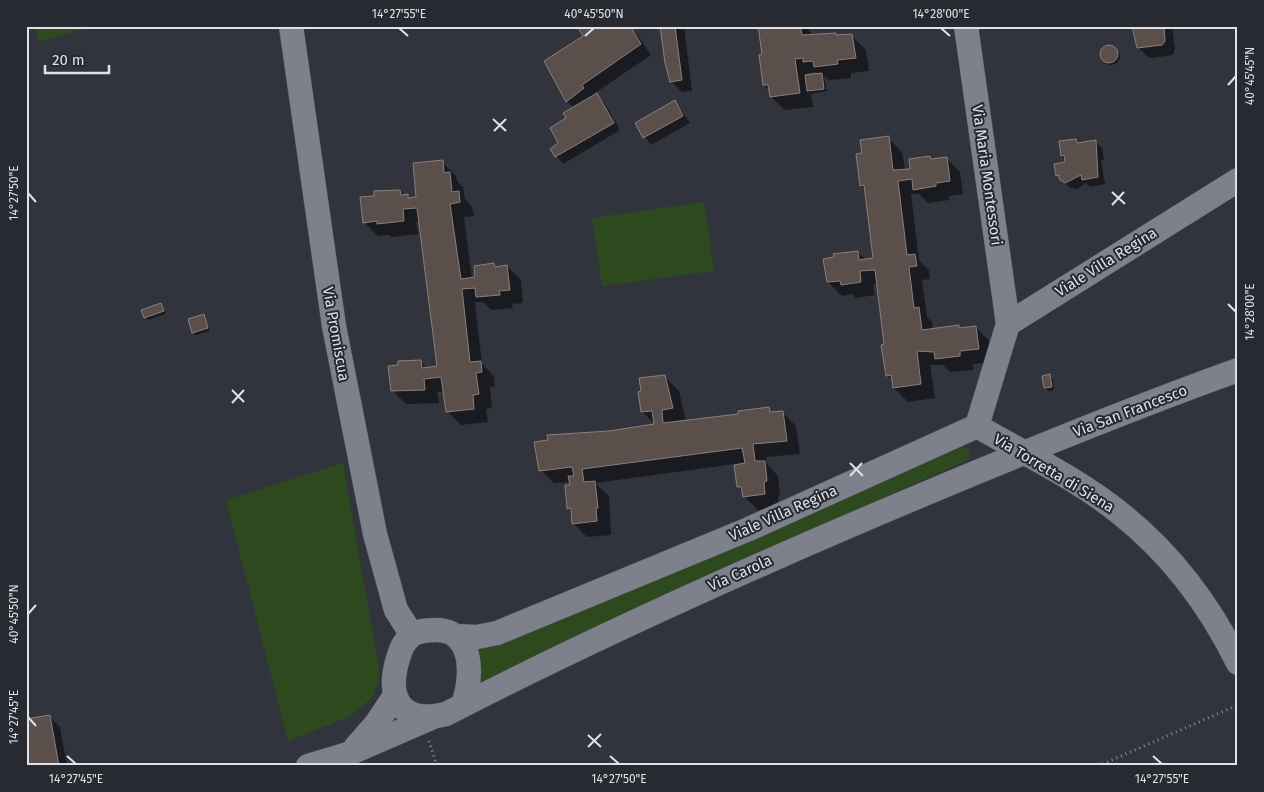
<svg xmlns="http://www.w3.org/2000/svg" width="1264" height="792" font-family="'Fira Sans',sans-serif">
  <rect width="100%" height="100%" fill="#32343d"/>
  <path fill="#2d4a1e" d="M35,26H94L38,42Z
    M704,202L714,271L602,286L592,218Z
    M958,445L970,450L969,459L678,590L480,687L471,646Z
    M343,463L380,675L373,697L349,717L288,741L226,500Z"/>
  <path fill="#0007" fill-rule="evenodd" d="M578,26H628L639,37L651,55L595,93L604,102L620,130L563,164L552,149L560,143L568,118L574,108L567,101L546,61L585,36Z
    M661,26H684L692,91L682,92L671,81Z
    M760,26H806L812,35L852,36L866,50L869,71L851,73V78L829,80L824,76L827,91L811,94L813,107L785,110L771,97L770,91L764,85V55ZM815,72L818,75L808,76V73Z
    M1134,26H1172L1175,48L1173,55L1152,58L1148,57L1137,46Z
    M1102 56a9 9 0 1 1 18 0a9 9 0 1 1-18 0Z
    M675,102L690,123L651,145L636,124Z
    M888,138L902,152L905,170L932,160L946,158L960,172L963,194L949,196V200L928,203L919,194H911L919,260L929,270L930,279L922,280L927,317L932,322L933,330L959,326L961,329L976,327L989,341L992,362L973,364V370L950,372L943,365H930L935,398L908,402L894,388L893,381L887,375L878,284L873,285L875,295L856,298L852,294L842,296L828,282L858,252L866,261L875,259L866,190L861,186L863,155Z
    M1076,140L1079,144L1095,141L1102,148L1104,160L1101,161L1105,184L1090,187L1086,183L1077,189L1070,188L1057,175L1066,163L1062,156L1060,142Z
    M442,162L456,176L457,181L463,187L465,199L472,207L474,216L464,217L472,279H477L494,265L497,268L507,266L521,280L523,303L512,304L513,308L491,310L483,302H475L482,364L494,376L495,386L490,387L492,408L486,409L488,422L461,425L447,411L444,391L437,392L439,403L406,404L392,390L420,361L428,369L438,368L420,222H416L418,234L392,237L389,235L378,236L364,222L376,197L400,191L411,199H418Z
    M161,305L166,314L148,320L145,317Z
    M203,316L210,331L196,335L193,332Z
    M1050,376L1053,379L1054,390L1048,391L1045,387Z
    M665,377L679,391L686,421L739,416L768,409L773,413L782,412L796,426L800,454L766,457L767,464L778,476L780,495H778V508L758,510L744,496L743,492L738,487L735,464L595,483L609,496L611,535L587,537L574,524L572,512L569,508L571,482L554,483L540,469L609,432L656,425L642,412Z
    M49,716L60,727L67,766H26Z"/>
  <path fill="#5b4f4c" stroke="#8b7f7b" d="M577,26L624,28L630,26L641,44L582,85L584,88L566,102L544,61L583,36Z
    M660,26H675L682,80L670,82L665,63Z
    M758,26H800L802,35L836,33V35L852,34L856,58L837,60L838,64L814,67L813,61L803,62V58L795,59L800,93L770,97L768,85H763L759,55L762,54Z
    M1132,26H1164L1165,41L1162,45L1137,48Z
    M1100 54a9 9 0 1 1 18 0a9 9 0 1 1-18 0Z
    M822,73L824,89L807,91L805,75Z
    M597,93L614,123L555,157L550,149L558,143L550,128L566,118L563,113Z
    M675,100L683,116L643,138L635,123Z
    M889,136L893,170L910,169L909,159L930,156L931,159L947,157L950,181L936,183V186L913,190L912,179L898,181L907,255L915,254L917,266L909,267L914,308L919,307L922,330L959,325V328L976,326L979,349L960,351V356L935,359L934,352L917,351L921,384L893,388L891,375L886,376L881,345L884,344L875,270L860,271L861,282L841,285L840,281L827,282L823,259L834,257L833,254L858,251L859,260L873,258L864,185L860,186L856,154L862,153L860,140Z
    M1076,139L1077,143L1096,140L1098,177L1082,180L1081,175L1065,183L1059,179V175L1056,176L1054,164L1065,162L1064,155L1061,156L1059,141Z
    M443,160L444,173L450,172L452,192L459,191L460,202L450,204L461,279L475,277L474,266L494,263L495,267L507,265L510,290L499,291L500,295L476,297L475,288L462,289L470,362L481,361L482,372L476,373L479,394L473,395L474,409L446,412L441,377L424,379L425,390L391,391L388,366L398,365V361L421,360L422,368L437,366L417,208L403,209L404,221L377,224V221L363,223L360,197L374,196V191L400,190L401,195L408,194V198L416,197L413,163Z
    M161,303L164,311L144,318L141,310Z
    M204,314L208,328L192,333L188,319Z
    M1050,374L1052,387L1044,388L1042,376Z
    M665,375L673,408L662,410L663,423L738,414V411L769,407L770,412L783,411L787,441L753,444L755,461H765L767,481L764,482L765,494L743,497L741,487H737L734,465L745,463L742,448L582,469L584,482L595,481L598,508H596L597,521L572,524L571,508L567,509L565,485H570L568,476H574L572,467L539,471L534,442L548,440L547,435L609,431L654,424L652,411L641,412L638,392L641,391L639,378Z
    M50,715L59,766H26V719Z"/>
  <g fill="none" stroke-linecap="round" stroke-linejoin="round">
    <g stroke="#52535b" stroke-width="25">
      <path id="minor" d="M291,26L334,326L375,534L396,610L412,635
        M966,26L1008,324
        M977,426C1025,454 1078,479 1121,514C1170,553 1210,606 1238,663
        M458,636L477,637L497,633L749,529L977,426L1008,324L1238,180
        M463,705C469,687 473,660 462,643C455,633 447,630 436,630C429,630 416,631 411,636C402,643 400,652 397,662C386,703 405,724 446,714C599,635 756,565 915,498C1022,453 1129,409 1238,370
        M355,748L376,724L394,697
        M308,766L348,754L431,718"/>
    </g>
    <path stroke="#898b92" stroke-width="3" stroke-dasharray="1 4" stroke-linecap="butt" d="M429,741L437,766
      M1098,766L1238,705"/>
    <use href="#minor" stroke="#7e808b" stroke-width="24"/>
  </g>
  <path fill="none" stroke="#e1e2e8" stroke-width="2" d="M399,28L408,36M941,28L950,36M585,36L594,28M1228,85L1236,76M493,119L506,131M494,131L506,119M1112,192L1125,204M28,193L36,202M1112,205L1124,192M1228,304L1236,312M232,390L244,402M232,403L244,390M850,463L863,476M850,476L862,463M28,614L36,605M28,717L36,726M588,735L601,747M588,747L601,734M67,756L76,764M610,756L619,764M1153,756L1162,764"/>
  <g text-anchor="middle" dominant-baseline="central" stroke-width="4" stroke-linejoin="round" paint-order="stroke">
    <g font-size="15" fill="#e1e2e8" stroke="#282a32">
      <text transform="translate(987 175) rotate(82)">Via Maria Montessori</text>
      <text transform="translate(1106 262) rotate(-32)">Viale Villa Regina</text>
      <text transform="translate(336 334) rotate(80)">Via Promiscua</text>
      <text transform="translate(1130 411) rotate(-21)">Via San Francesco</text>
      <text transform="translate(1054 473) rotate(31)">Via Torretta di Siena</text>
      <text transform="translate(783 513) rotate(-24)">Viale Villa Regina</text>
      <text transform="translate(740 573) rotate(-24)">Via Carola</text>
    </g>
  </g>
  <rect width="1264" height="792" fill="none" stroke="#282a32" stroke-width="55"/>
  <path d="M45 65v8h64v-8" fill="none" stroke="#e1e2e8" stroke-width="2.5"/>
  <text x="52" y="65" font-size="15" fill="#e1e2e8" stroke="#282a32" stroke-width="4" paint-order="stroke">20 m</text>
  <rect x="28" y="28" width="1208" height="736" fill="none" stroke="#e1e2e8" stroke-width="2"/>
  <g font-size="12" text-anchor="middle" fill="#e1e2e8">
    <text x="399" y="18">14°27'55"E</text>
    <text x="594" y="18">40°45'50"N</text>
    <text x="941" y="18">14°28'00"E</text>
    <text transform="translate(1250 76) rotate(-90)" y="4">40°45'45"N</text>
    <text transform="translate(14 193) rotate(-90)" y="4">14°27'50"E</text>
    <text transform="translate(1250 312) rotate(-90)" y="4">14°28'00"E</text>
    <text transform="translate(14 614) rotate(-90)" y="4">40°45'50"N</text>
    <text transform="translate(14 717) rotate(-90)" y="4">14°27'45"E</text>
    <text x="76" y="783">14°27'45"E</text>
    <text x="619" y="783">14°27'50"E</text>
    <text x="1162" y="783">14°27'55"E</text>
  </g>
</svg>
